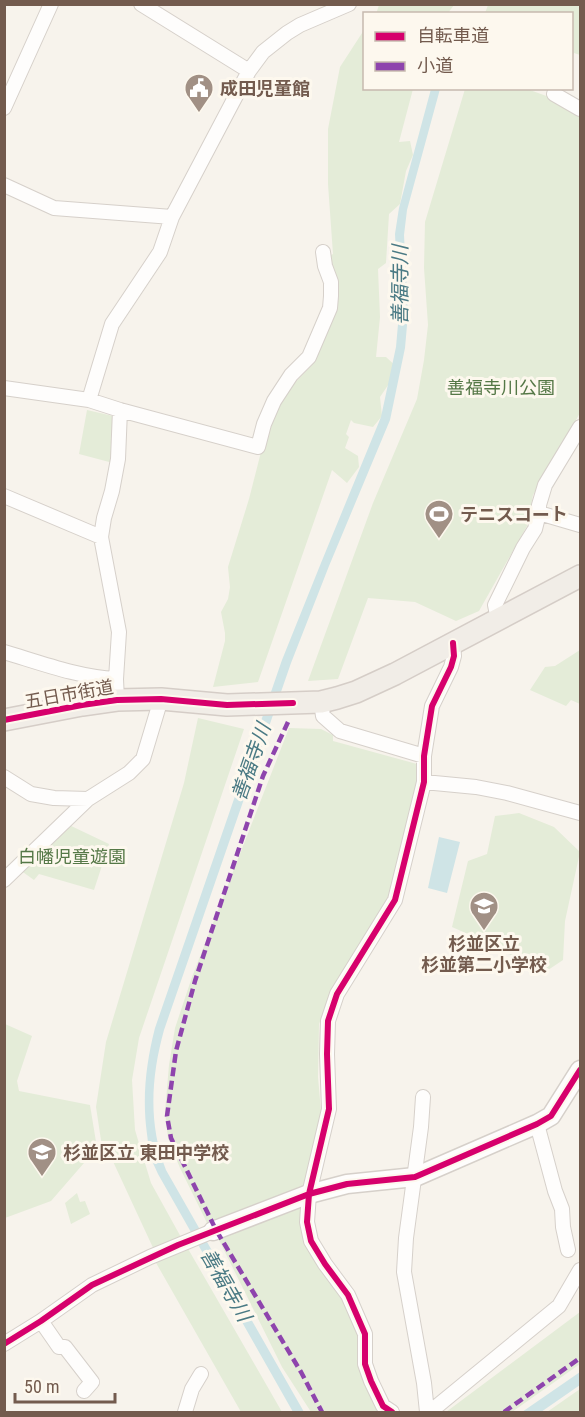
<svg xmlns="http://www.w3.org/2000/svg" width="585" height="1417" font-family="'Roboto Condensed','Noto Sans JP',sans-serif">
  <rect width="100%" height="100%" fill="#f7f3ec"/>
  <path fill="#e4ecd8" d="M379,5H454L448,13H445L376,14Z
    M488,5H580V55L574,53L572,57V14L485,13Z
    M364,30V88L413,89L399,142L410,141L413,155L406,171L400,204L389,214L386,263L378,269L380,317L376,357H386L399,369L380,397L382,416L373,427L354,423L351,420L346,434L349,437L345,448L358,456L359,467L347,483L332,470L258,682L213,687L225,641V633L221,612L228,599L230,587L228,567L249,499L262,448L273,412L285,393L312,365L325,338L336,305L335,270L331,268V255L333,254L328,184V129L340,67Z
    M465,89H527L552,98L580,117V413L533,495L527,526L479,611L456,621L415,602L368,598L338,679L308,681L373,503L417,399L424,360L428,325L424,268L425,222Z
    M87,410L113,416V463L79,454Z
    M580,650V704L571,700L566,706L530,690L545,667L555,666Z
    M198,718L244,729L139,1038L132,1080L135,1130L151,1183L182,1239L155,1252L110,1155L104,1160L96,1107L106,1042L184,783Z
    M289,728L321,729L333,735V741L417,764L416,789L389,895L330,996L319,1024L318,1077L321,1111L304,1190L209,1227L180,1168L168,1138L165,1112L169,1065L175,1028L192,977Z
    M519,813L554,827L580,852L565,921L563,960L548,970L501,951L502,949L452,927L468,861L487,854L495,816Z
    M67,824L109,844L94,890L39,874L34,880L20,870Z
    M5,1024L32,1036L17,1081L19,1091L90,1105L97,1148L51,1201L5,1218Z
    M77,1193L80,1202L85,1201L90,1214L71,1224L65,1203Z
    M301,1204L300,1219L306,1245L313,1259L331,1285L342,1297L359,1333V1364L367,1389L378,1408L386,1412H311L282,1367L218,1238Z
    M187,1247L282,1412H241L155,1261Z
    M580,1312V1364L512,1412H446Z
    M580,1389V1412H547Z"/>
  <path fill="#cfe4e6" d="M431,89H440L407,210L404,235L408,314L405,348L390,420L329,566L291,663L164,1030C151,1077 148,1124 166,1170L304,1412H293L158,1174C155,1167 151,1160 149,1152C148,1147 148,1140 147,1134C142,1098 146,1063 155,1028L282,660L321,563L381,417L396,347L399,313L395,234L399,208Z
    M439,837L460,842L447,893L428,888Z
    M580,1372V1385L541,1412H522Z"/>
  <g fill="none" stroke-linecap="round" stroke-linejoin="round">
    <g stroke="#d6d0ca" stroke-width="16">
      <path id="street" d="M141,4L249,71
        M554,94L580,109
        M4,108L51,4
        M4,185L54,208L172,217
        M4,388L89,400L120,410L258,447L264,424L274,401L291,375L309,357L330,308L331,296V282L325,266L323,252
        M89,400L112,324L160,252L172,217L249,71L263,52L287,33L300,25L349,4
        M4,496L101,537
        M539,513L580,525
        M498,620L495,605L523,548L535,529L539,513V505L545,485L580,427
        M4,652C41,663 78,677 116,679
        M117,700L116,679L119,632L101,537L104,518L112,491L118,459L120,410
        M321,702L323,716L340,731L424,756
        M4,777L31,794L54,798L88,799
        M424,782L476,787L507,793L580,813
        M4,880L88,799L129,773L143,759L161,699
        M423,1097L421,1127L406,1238L404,1272L424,1383L427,1412
        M537,1124L555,1191L562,1209L563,1227L568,1250
        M41,1321L59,1347H65L92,1382L84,1391
        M4,1344L41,1321L92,1285L150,1257L213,1231
        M185,1412L192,1389L201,1374
        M392,1412L383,1406L371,1381L365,1364V1334L348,1295L325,1264L311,1241L307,1222L309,1194L329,1109L327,1054L328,1021L337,994L395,900L424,782V756L432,706L451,667L454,656L453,643
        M430,1412L559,1306L580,1270"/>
    </g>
    <g stroke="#d6d0ca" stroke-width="21">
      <path id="secondary" d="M213,1231L309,1194L347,1184L415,1177L537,1124L551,1116L580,1070"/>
    </g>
    <g stroke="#d5cdc7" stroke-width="24">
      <path id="primary" d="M4,720L82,705L117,700L161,699L227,705L321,702L337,698L356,692L395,674L580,576"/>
    </g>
    <use href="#street" stroke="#fefdfc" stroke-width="14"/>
    <use href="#secondary" stroke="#fefdfc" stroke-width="18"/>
    <use href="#primary" stroke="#f1ede7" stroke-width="21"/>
    <path stroke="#8e44ad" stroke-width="4.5" stroke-dasharray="9 4.5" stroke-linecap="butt" d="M288,722L263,776L195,981L176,1051L167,1116L171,1138L216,1230L301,1372L322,1412
      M504,1412L580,1358"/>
    <g stroke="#fdf8ee" stroke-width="10">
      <path id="cycleway" d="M4,720L82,705L117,700L161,699L227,705L293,703
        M4,1344L41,1321L92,1285L178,1245L309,1194L347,1184L415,1177L537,1124L551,1116L580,1070
        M392,1412L383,1406L371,1381L365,1364V1334L348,1295L325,1264L311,1241L307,1222L309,1194L329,1109L327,1054L328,1021L337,994L395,900L424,782V756L432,706L451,667L454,656L453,643"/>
    </g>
    <use href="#cycleway" stroke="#d6006c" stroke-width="6"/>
  </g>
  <defs>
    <g id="civic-pin" transform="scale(1.5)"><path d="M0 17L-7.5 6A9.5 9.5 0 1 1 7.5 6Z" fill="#a19085" stroke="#fdf8ee"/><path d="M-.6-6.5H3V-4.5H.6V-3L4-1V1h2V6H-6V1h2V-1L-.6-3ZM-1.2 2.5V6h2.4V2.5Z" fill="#fff"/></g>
    <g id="stadium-pin" transform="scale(1.5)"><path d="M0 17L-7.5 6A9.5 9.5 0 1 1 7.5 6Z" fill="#a19085" stroke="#fdf8ee"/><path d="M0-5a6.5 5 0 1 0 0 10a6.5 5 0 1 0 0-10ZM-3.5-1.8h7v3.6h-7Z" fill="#fff"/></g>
    <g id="school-pin" transform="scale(1.5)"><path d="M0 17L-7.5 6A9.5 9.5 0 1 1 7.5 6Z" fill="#a19085" stroke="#fdf8ee"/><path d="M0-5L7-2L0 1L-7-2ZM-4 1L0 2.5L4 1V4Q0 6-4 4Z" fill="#fff"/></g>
  </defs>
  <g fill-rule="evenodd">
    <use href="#civic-pin" x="199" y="88"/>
    <use href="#stadium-pin" x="439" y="514"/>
    <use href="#school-pin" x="484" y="906"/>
    <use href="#school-pin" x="42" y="1152"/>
  </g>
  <g text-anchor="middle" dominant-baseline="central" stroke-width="6" stroke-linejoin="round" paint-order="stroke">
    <g font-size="18" font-weight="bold" fill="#735b4e" stroke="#fdf8ee" text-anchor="start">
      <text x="220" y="88">成田児童館</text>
      <text x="460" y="514">テニスコート</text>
      <text x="484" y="943" text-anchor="middle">杉並区立<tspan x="484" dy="21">杉並第二小学校</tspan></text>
      <text x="63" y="1152">杉並区立 東田中学校</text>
    </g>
    <g font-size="18" fill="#557847" stroke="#fdf8ee">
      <text x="501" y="387">善福寺川公園</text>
      <text x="72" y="856">白幡児童遊園</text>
    </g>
    <g font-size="18" fill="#735b4e" stroke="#fdf8ee">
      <text transform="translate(69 694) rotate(-10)">五日市街道</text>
    </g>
    <g font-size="20" font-style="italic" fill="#4a7a84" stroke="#fdf8ee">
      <text transform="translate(400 285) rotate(-90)">善福寺川</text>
      <text transform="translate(251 762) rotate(-71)">善福寺川</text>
      <text transform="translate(226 1285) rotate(60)">善福寺川</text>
    </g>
  </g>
  <rect width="585" height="1417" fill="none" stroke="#735b4e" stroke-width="12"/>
  <rect x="363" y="12" width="210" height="78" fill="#fdf8ee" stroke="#c6b9ae" stroke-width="1.5"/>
  <rect x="375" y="32" width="30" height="9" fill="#d6006c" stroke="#c6b9ae" stroke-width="1.5"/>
  <text x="417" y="42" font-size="18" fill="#735b4e">自転車道</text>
  <rect x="375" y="62" width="30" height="9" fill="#8e44ad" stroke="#c6b9ae" stroke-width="1.5"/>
  <text x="417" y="72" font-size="18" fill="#735b4e">小道</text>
  <path d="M15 1393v9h100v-9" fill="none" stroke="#735b4e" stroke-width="3"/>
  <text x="24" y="1393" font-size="18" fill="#735b4e" stroke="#fdf8ee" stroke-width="4.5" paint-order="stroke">50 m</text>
</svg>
